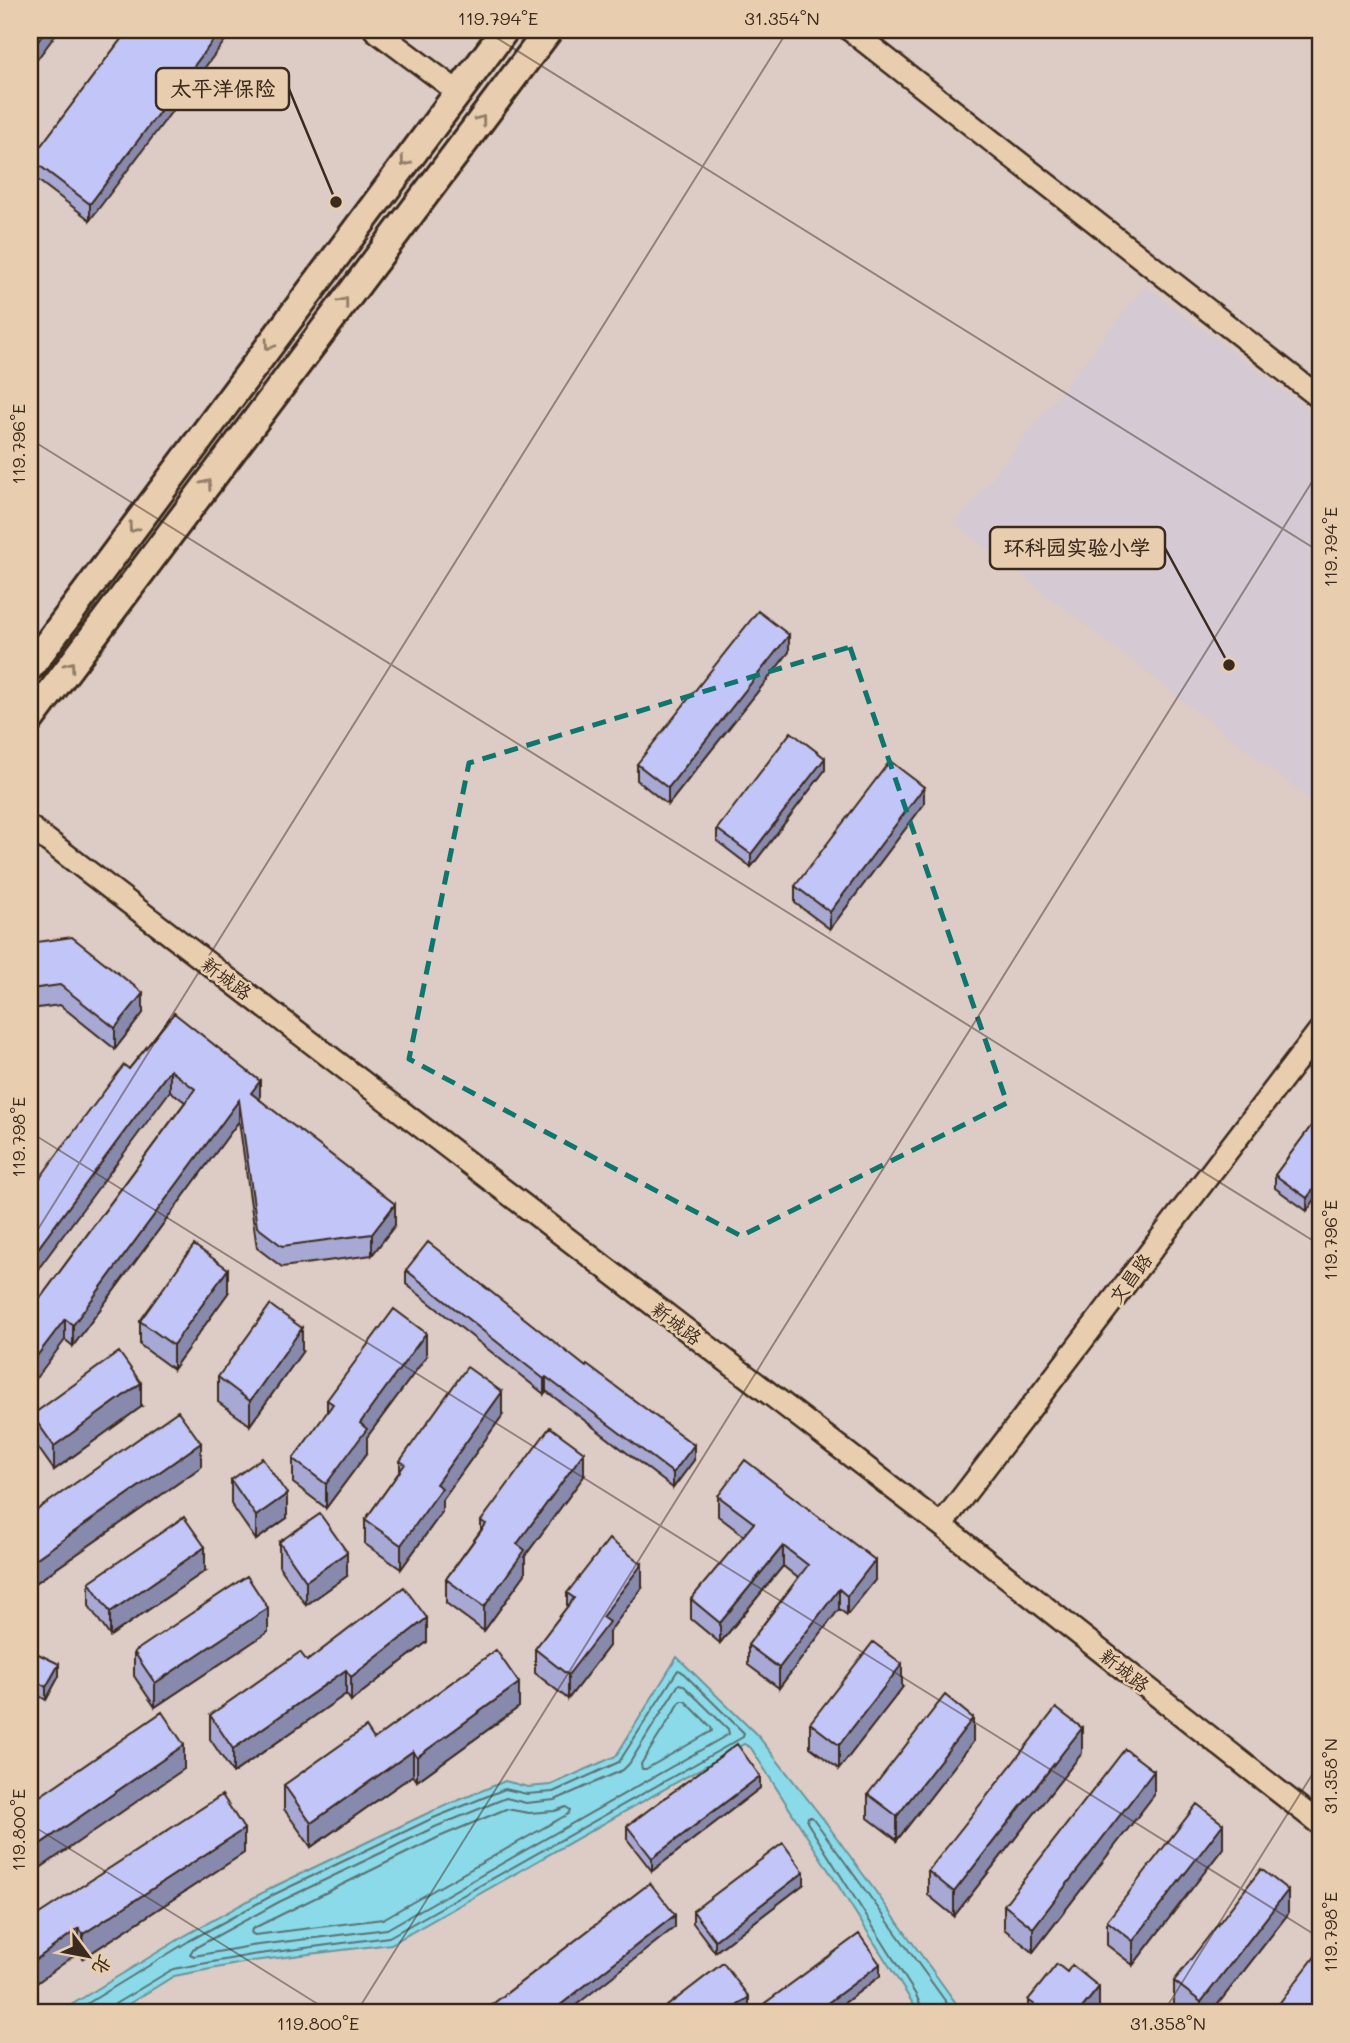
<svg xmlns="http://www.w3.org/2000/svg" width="1350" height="2043" font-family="Mali,'LXGW WenKai TC',sans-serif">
  <rect width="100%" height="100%" fill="#ddcbc5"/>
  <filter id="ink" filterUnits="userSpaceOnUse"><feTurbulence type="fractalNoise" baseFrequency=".0143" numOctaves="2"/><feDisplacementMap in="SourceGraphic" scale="14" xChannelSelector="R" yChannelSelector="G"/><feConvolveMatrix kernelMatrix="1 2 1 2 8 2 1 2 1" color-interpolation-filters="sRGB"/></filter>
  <g filter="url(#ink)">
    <path fill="#d5c9d4" d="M1145,286L1320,418V807L956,524Z"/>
    <path fill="#8bdae9" stroke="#6b9498" stroke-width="2" d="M677,1657L758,1736L824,1820L963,2013H919L751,1748L744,1744L391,1944L253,1961L174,1976L114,2013H58L186,1935L271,1888L428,1813L505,1781L528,1787L551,1785L616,1756Z"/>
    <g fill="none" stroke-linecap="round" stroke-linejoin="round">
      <path stroke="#5b706f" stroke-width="2" d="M679,1684L683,1685L728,1729L729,1734L387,1929L251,1946L194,1956L190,1954L193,1949L279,1902L435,1827L506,1798L526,1803L555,1800L623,1770L629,1764Z
        M681,1701H685L711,1727L712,1731L646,1769H642L641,1764Z
        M566,1807L570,1810L568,1814L383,1919L255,1935L251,1933L252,1929L439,1837L506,1809L529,1813L555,1811Z
        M72,2013L189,1941L275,1894L431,1819L505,1789L527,1794L553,1792L619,1762L678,1670L681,1671L744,1733L743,1737L389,1937L252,1955L173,1969L115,2004L112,2013
        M924,2013L916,1995L807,1822L808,1817H812L818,1825L954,2013"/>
      <g stroke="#3b2a1e" stroke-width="26">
        <path id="minor" d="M375,30L458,92
          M850,30L1320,398
          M30,827L941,1525L1320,1824
          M941,1525L1320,1030"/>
      </g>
      <g stroke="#3b2a1e" stroke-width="32">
        <path id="major" d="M30,667L505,30
          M30,720L549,30"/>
      </g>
      <use href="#minor" stroke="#e8ceaf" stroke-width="21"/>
      <use href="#major" stroke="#e8ceaf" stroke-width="26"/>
    </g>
    <path fill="#a7a9d4" stroke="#3b2a1e" stroke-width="2" d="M128,30L90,220L31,175V159Z
      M789,652L668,805L637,780V764Z
      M825,770L751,867L717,841V829Z
      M924,804L830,929L795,903V886Z
      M30,943L143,1013L115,1049L60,1005L30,1009Z
      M174,1013L260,1100L395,1225L372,1255L282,1267L257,1248L239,1121L73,1346L30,1312L185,1102L170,1091L129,1069Z
      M1320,1114L1307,1211L1275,1188V1175Z
      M406,1270L586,1367L694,1460L673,1488L546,1391L544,1394L406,1284Z
      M228,1293L173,1369L140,1345V1321Z
      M302,1352L250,1425L218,1402V1377Z
      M426,1357L367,1437V1453L326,1508L293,1483V1459L327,1413V1400Z
      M141,1407L54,1470L32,1439V1415Z
      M502,1416L442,1500V1512L401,1569L365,1544V1520L400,1471V1461Z
      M201,1467L34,1584L30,1578V1515Z
      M584,1476L525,1556V1574L484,1631L446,1603V1579L481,1530V1521Z
      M231,1480L287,1518L256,1540L231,1504Z
      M718,1496L875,1580L847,1615L839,1609L779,1688L748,1665V1645L798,1578L783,1566L720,1643L691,1619V1599L744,1536L718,1516Z
      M279,1542L347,1576L306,1605L279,1566Z
      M205,1571L110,1636L89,1606V1582Z
      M642,1588L609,1632V1646L568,1699L535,1673V1649L567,1607V1593Z
      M268,1632L155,1707L134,1676V1652Z
      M427,1642L351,1701L346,1694L233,1773L210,1739V1715L307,1661Z
      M30,1650L59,1676L46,1700L30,1690Z
      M902,1688L839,1769L810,1747V1723Z
      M519,1707L417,1781L413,1775L311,1847L284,1809V1785L374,1739Z
      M973,1742L897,1840L868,1818V1794Z
      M1082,1753L954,1916L928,1895V1871Z
      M760,1788L652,1871L627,1839V1826Z
      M1154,1795L1033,1952L1004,1929V1905Z
      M1223,1848L1133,1965L1107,1945V1921Z
      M244,1853L83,1958L79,1952L36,1916Z
      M804,1884L715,1952L693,1923V1911Z
      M1288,1914L1211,2013H1185L1174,2005V1981Z
      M880,1976L831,2013H765V2003Z
      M1028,2000L1099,2011L1097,2013H1028Z"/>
    <path fill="#888aad" stroke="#3b2a1e" stroke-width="2" d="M46,30H59L30,69V52Z
      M221,30H233L90,220V204Z
      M789,635V652L668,805V788Z
      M825,758V770L751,867V854Z
      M924,787V804L830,929V912Z
      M143,993V1013L115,1049V1028Z
      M34,1055V1079L30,1084V1060Z
      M170,1070V1091L30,1280V1259Z
      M260,1081V1102L251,1093Z
      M239,1100V1121L73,1346V1325Z
      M1320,1180V1192L1307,1211V1198Z
      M395,1204V1225L372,1255V1234Z
      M228,1269V1293L173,1369V1345Z
      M65,1319V1340L30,1386V1365Z
      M302,1328V1352L250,1425V1401Z
      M426,1333V1357L367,1437V1453L326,1508V1484L360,1423Z
      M546,1377V1391L544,1394V1379Z
      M141,1383V1407L54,1470V1446Z
      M502,1392V1416L442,1500V1512L401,1569V1545L436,1484Z
      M201,1443V1467L34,1584V1560Z
      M694,1445V1460L673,1488V1473Z
      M584,1452V1476L525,1556V1574L484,1631V1607L517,1544Z
      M287,1494V1518L256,1540V1516Z
      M783,1546V1566L720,1643V1623Z
      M205,1547V1571L110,1636V1612Z
      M347,1552V1576L306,1605V1581Z
      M875,1560V1580L847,1615V1596Z
      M642,1564V1588L609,1632V1646L568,1699V1675L602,1617Z
      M839,1589V1609L779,1688V1668Z
      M268,1608V1632L155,1707V1683Z
      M427,1618V1642L351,1701V1677Z
      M59,1664V1676L46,1700V1687Z
      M902,1664V1688L839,1769V1745Z
      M346,1670V1694L233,1773V1749Z
      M519,1683V1707L417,1781V1757Z
      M973,1718V1742L897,1840V1816Z
      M1082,1728V1753L954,1916V1892Z
      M184,1745V1769L30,1875V1851Z
      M413,1751V1775L311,1847V1823Z
      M1154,1771V1795L1033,1952V1928Z
      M760,1776V1788L652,1871V1858Z
      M1223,1824V1848L1133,1965V1941Z
      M244,1829V1853L83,1958V1934Z
      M804,1872V1884L715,1952V1940Z
      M1288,1890V1914L1211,2013H1201V2002Z
      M675,1915V1927L566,2013H550Z
      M79,1928V1952L30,1988V1964Z
      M880,1964V1976L831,2013H814Z
      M1099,1987V2011L1097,2013H1078Z
      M749,1997V2012L747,2013H727Z"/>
    <path fill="#c2c5f7" stroke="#3b2a1e" stroke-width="2" d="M30,30H46L30,52Z
      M128,30H221L90,204L31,159Z
      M758,611L789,635L668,788L637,764Z
      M791,732L825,758L751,854L717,829Z
      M890,761L924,787L830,912L795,886Z
      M72,937L143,993L115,1028L60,985L30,989V943Z
      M174,1013L260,1081L251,1093L395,1204L372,1234L282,1246L257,1227L239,1100L73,1325L65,1319L30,1365V1312L195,1089L170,1070L30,1259V1192L58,1153L124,1065L129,1069Z
      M1320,1114V1180L1307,1198L1275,1175Z
      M428,1242L586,1367L587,1365L694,1445L673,1473L546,1377L544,1379L406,1270Z
      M194,1245L228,1269L173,1345L140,1321Z
      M270,1305L302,1328L250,1401L218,1377Z
      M394,1309L426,1333L360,1423L367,1429L326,1484L293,1459L333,1404L327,1400Z
      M119,1352L141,1383L54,1446L32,1415Z
      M467,1367L502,1392L436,1484L442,1488L401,1545L365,1520L405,1464L400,1461Z
      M178,1411L201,1443L34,1560L30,1554V1515Z
      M550,1427L584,1452L517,1544L525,1550L484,1607L446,1579L486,1524L481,1521Z
      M262,1458L287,1494L256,1516L231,1480Z
      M745,1460L875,1560L847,1596L839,1589L779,1668L748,1645L808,1565L783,1546L720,1623L691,1599L754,1523L718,1496Z
      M320,1514L347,1552L306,1581L279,1542Z
      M184,1517L205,1547L110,1612L89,1582Z
      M609,1539L642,1564L602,1617L609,1622L568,1675L535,1649L574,1598L567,1593Z
      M247,1576L268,1608L155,1683L134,1652Z
      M404,1587L427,1618L351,1677L346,1670L233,1749L210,1715L300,1652L307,1661Z
      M873,1642L902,1664L839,1745L810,1723Z
      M30,1650L59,1664L46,1687L30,1677Z
      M496,1650L519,1683L417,1757L413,1751L311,1823L284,1785L366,1727L374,1739Z
      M945,1695L973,1718L897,1816L868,1794Z
      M1056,1708L1082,1728L954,1892L928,1871Z
      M162,1712L184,1745L30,1851V1803Z
      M737,1744L760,1776L652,1858L627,1826Z
      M1125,1749L1154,1771L1033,1928L1004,1905Z
      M222,1795L244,1829L83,1934L79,1928L30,1964V1913L32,1912L36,1916Z
      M1197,1804L1223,1824L1133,1941L1107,1921Z
      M783,1843L804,1872L715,1940L693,1911Z
      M1261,1869L1288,1890L1201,2002L1174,1981Z
      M650,1883L675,1915L550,2013H481Z
      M859,1934L880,1964L814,2013H773L765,2003Z
      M1320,1950V2009L1317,2013H1272Z
      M723,1963L749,1997L727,2013H658Z
      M1057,1964L1067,1972L1072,1965L1099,1987L1078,2013H1035L1039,2008L1028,2000Z
      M1153,2007L1161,2013H1147Z"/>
    <defs><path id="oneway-chevron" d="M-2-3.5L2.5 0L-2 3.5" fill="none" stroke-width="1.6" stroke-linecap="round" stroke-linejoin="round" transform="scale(1.75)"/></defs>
    <g stroke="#927c66">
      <use href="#oneway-chevron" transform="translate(481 120) rotate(-53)"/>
      <use href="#oneway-chevron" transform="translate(405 162) rotate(127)"/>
      <use href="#oneway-chevron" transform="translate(344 302) rotate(-53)"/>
      <use href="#oneway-chevron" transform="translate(269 345) rotate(126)"/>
      <use href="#oneway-chevron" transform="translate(207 484) rotate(-53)"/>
      <use href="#oneway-chevron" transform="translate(133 528) rotate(126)"/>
      <use href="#oneway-chevron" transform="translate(70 666) rotate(-53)"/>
    </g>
  </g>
  <path fill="none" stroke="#0f766e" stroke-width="5" stroke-dasharray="14 9" stroke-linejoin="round" d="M850,647L1007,1103L741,1236L409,1059L469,763Z"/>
  <path fill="none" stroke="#3b2a1e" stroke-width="2" stroke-opacity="0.45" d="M484,30L1320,552M30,439L1320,1245M30,1132L1320,1938M30,1242L788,30M30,1824L332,2013M356,2013L1320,469M1163,2013L1320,1762"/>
  <g text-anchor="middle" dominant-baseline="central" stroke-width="5" stroke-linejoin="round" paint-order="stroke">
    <g font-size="19" fill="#3b2a1e" stroke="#e8ceaf">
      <text transform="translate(227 978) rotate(37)">新城路</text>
      <text transform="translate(1130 1278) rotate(-53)">文昌路</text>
      <text transform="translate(677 1323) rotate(37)">新城路</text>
      <text transform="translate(1125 1670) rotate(38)">新城路</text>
    </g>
  </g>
  <path fill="none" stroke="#3b2a1e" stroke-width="2.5" d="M336 202L289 89M1229 665L1165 548"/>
  <g fill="#3b2a1e" stroke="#e8ceaf" stroke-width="2.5">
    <circle cx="336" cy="202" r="7"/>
    <circle cx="1229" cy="665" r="7"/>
  </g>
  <g fill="#e8ceaf" stroke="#3b2a1e" stroke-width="2.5">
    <rect x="156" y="68" width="133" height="42" rx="7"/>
    <rect x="990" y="527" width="175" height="42" rx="7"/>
  </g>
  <g font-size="21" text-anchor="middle" font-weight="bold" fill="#3b2a1e">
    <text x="223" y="96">太平洋保险</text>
    <text x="1077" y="555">环科园实验小学</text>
  </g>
  <rect width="1350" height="2043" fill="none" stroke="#e8ceaf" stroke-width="77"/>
  <g transform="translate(88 1956) rotate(122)" stroke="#e8ceaf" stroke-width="5" paint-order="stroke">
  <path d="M0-5L12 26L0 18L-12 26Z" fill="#3b2a1e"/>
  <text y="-10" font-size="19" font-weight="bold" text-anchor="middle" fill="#3b2a1e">北</text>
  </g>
  <rect x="38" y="38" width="1274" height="1966" fill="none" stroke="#3b2a1e" stroke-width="2.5"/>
  <g font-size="18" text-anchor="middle" fill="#3b2a1e">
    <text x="498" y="25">119.794°E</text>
    <text x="782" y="25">31.354°N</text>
    <text transform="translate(19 444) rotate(-90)" y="6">119.796°E</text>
    <text transform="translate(1331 547) rotate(-90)" y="6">119.794°E</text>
    <text transform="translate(19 1137) rotate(-90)" y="6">119.798°E</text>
    <text transform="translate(1331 1240) rotate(-90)" y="6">119.796°E</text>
    <text transform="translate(1331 1776) rotate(-90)" y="6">31.358°N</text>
    <text transform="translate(19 1830) rotate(-90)" y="6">119.800°E</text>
    <text transform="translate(1331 1932) rotate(-90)" y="6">119.798°E</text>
    <text x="318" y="2030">119.800°E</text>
    <text x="1168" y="2030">31.358°N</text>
  </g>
</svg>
